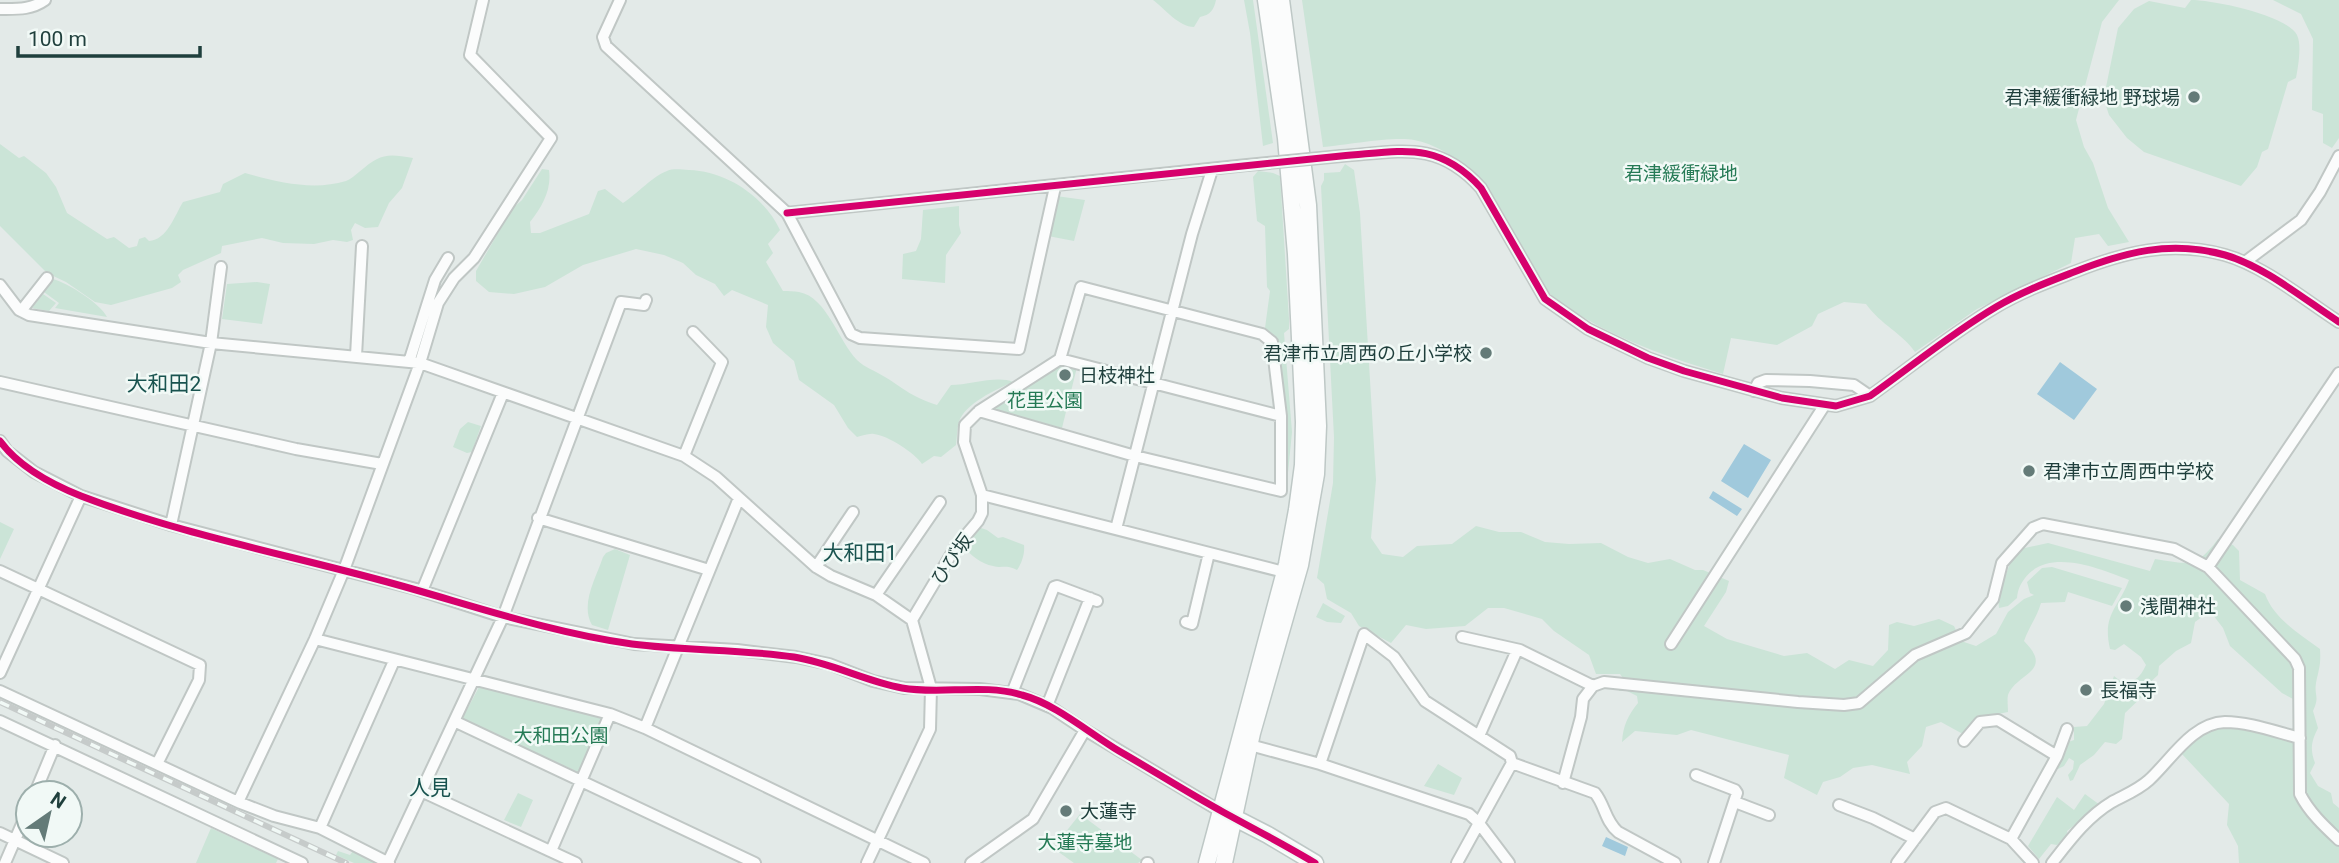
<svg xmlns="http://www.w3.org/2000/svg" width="2339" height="863" font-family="Roboto,'Noto Sans JP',sans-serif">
  <rect width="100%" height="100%" fill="#e3eae8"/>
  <path fill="#cbe4d7" d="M1153,0H1216C1214,10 1210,15 1200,17L1194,27C1179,27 1165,9 1153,0Z
    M1244,0H1253L1273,143L1263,146L1250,33Z
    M1302,0H2119L2102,22L2076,120L2084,147L2093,163L2108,208L2129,242L2108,246L2099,234L2075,238L2071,263L1977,309L1915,352C1902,333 1881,325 1866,304L1844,302L1818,314L1812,326L1777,345L1731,338L1723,374C1674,359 1626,343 1581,316C1569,308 1556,301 1547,291C1533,274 1519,241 1508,221C1489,186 1455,148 1414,140C1394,136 1346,145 1323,147Z
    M2191,0C2213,0 2287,15 2297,35C2302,45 2298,67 2296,78L2288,82L2268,149L2262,152L2257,167L2241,186L2144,152L2127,138L2109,115L2105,103V92L2118,28L2134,9L2149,1L2185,8Z
    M2273,0H2339V138L2332,148L2323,143V114L2312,110L2313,39L2301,14Z
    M0,144L19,158L24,156L46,173L56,187L67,213L107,239L114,237L129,248L137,246L139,239L145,237L149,241C167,240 175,215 183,202L220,192L223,184L245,173C277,182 313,191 346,181C351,179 355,175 359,172C380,154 386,153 413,158L402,188L389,203L378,227L365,228L355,223L351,230L353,240L347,242L333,240L314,244L283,243L262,238L222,246L221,253L183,270L178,275L181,282L172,288L111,305L95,302L66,282L47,273L0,226Z
    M1345,164L1354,170L1360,213L1376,480L1371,538L1382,554L1403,557L1417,546L1452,544L1476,526L1499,532H1521L1545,542L1569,544L1601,543L1628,557L1648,563L1670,559L1695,570H1703L1729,581L1726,592L1704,626L1727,639L1784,656L1807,653L1835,669L1849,660L1873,666L1888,650L1889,625L1897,622L1914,626L1939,619L1954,626L1961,641L1976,646L1996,634L2008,612L2024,599L2034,595L2030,593L2027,582L2042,568L2052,567L2122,588L2112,606L2068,592L2065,602L2041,603C2037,617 2029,627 2024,641C2055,672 2016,673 2008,695C2007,699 2008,707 2008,712L1983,717L1965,733H1961L1941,722L1926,727L1922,746L1907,762L1910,774L1872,765L1853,768L1840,777L1823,782L1817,795L1784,778L1789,755L1691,730L1677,735L1635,731L1622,742C1623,726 1628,715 1638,703L1637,696L1627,691H1619V688L1629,686L1620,674H1596L1589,655L1554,631L1542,619L1504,608H1488L1465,626L1426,629L1406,625L1391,643L1359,626L1351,613L1327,599L1324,584L1317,578L1333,483L1334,437L1321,186L1324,180V173L1340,172Z
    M542,169L549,170C552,189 542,207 530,222L531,233H540L589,214L598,191L605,189L623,203C637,194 654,175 667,171C674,168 682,170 689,170C726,171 764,196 780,230L768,244L773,253L766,262L783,291C788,291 794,291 799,292C827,297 839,342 857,360C865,368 876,371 885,377C906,390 912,397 937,405L951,385C969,385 998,375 1013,382C997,389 964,404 959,422C957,429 957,437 956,445L941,457L934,456L922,464C915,453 887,435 874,434C869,433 862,436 857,437L848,428L834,405L799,380L794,361L773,343L766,327L768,305L732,290L724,296L715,284L696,275L683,263L664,255L636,249L583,265L545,287L514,294L489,292L476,281V271L512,209L522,200Z
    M1258,171L1273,173L1280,176L1289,319V329L1284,333L1292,432L1287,483L1288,443L1275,336L1265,328L1270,291L1267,287L1265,226L1257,221L1253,177Z
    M1056,196L1085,200L1074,241L1048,236Z
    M959,206V225L961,233L946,255L945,283L902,279L903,254L916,251L921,239L923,210Z
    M53,279C68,283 101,304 107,317L55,308L59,303L44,292Z
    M257,282L270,284L262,324L222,319L227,284Z
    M43,294L56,303L49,311L32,308Z
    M1060,362L1077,367L1062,428L994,409L993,406Z
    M468,422L481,426L472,452L467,453L453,447L460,429Z
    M0,522L14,529L0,559Z
    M981,528L987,530L998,538L1003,537L1024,545C1025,553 1022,563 1017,570C1004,564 1003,569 993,566C981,564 971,555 963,547L975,530Z
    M2218,539L2233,545L2239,551L2240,580L2265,594C2274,619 2300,634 2320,649C2321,666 2319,668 2316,683C2314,697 2320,696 2313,711L2318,728C2311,742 2310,749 2315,763L2310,773L2318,786L2331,793L2333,803L2339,808V863H2239L2238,846L2227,825L2229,804L2181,753C2189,745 2199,733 2211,730C2237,721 2268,734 2293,740V699L2282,693L2230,646L2223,628L2210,611L2195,622L2191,643L2176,651L2167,659L2159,666L2158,675L2145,687L2146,693L2125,713L2122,739L2116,744L2105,742L2094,755L2080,765L2073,780L2070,781L2068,775L2073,769L2074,761L2069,758L2064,766L2058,769L2054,764L2066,752L2068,742L2074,740V727L2087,726L2104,704L2114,676L2124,684C2137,679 2139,679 2146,665L2141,657L2124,644L2115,650L2110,649C2102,614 2118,609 2129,580C2100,569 2049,547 2025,578C2020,585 2018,589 2017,598L2008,606L1999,608L1998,597L2009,566L2014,555L2020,549L2048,543L2150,571L2155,559C2188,564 2196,569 2218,539Z
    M615,549L630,555L608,630L592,625C580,604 596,578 603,557L606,553Z
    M1323,603L1345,616L1341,623L1327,622L1316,617Z
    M479,687L604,719L578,772L462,719Z
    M1438,764L1462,778L1454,795L1424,786Z
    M518,793L533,800L521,827L504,820Z
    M2085,794L2100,805L2067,831L2068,835L2057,845L2051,844L2039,859L2028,846L2057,797L2074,810Z
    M1080,814L1142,860L1138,863H1074L1053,848Z
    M211,828L278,859L276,863H196Z
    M338,851L350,855L353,851L379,863H354L336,855Z"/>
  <path fill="#a0c9dc" d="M2060,362L2097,389L2074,420L2037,394Z
    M1744,444L1771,460L1748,498L1721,481Z
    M1713,491L1742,509L1737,516L1709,498Z
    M1606,837L1628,847L1625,856L1602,846Z"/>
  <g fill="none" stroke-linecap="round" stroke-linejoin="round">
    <g stroke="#c0c7c5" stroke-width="14">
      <path id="street" d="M620,0L603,37L606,46L787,213L851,334L860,338L1019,349L1055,187
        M0,9C17,9 31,10 45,0
        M1341,156C1399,152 1437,139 1481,188L1545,299L1588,329L1648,358L1684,371L1782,398L1836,406L1870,396C1912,366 1952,333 1996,307C2021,292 2048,282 2074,272C2125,252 2170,240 2225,255C2264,266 2305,300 2339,322
        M787,213L1247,165
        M2245,262L2301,220L2320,192L2339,156
        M0,285L19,310L29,315L211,343L420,363L684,456L716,477L816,567L831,576L876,595L912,620L931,688L930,729L867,863
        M21,311L47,278
        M356,356L362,246
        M1060,359L1281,416
        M409,362L435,280L448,258
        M0,382L296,449L382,464
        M1754,391L1758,383L1766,380L1810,381L1854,385L1870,396
        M0,441L7,451L34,472L81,496L171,525L416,589L503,617L634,644L737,650L796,657L829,664L873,681L904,688L980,689L1019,694L1052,708L1085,730L1220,811
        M684,456L722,362L693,332
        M982,495L1284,572
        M538,518L709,570
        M171,525L211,343L221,267
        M1116,529L1192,234L1212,170
        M816,567L853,512
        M2208,567L2339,373
        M0,571L200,665L199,680L157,764
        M422,591L503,393
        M876,595L940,502
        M912,620L955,548L978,521L982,513V495L964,442L965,425L979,411L1060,359L1081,287L1262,334L1272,342L1281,416V491L1135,456L979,411
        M1186,622L1192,624L1209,553
        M1462,637L1520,650L1593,686
        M315,639L610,714L645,728L924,863
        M1671,644L1824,406
        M0,673L81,496
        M0,691L238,802L274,816L320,828L389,863
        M1012,693L1054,587L1057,586L1097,601
        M1047,706L1090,598
        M0,721L302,863
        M456,722L755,863
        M645,728L739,498
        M1479,736L1517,650
        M1964,741L1980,722L1998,720L2057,756
        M1250,745L1320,764L1469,814L1478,822L1509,863
        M1320,764L1364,634L1394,657L1425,701L1510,756L1512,763L1595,793C1605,805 1605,821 1618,832L1675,863
        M1696,775L1735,790L1737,793L1714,863
        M1563,783L1581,717L1583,699L1593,686L1604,682L1798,702L1844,705L1859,703L1915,655L1966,633L1993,599L2002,563L2033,528L2043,524L2174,549L2208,567L2295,659L2299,668L2300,794C2309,812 2324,826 2339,840
        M423,792L576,863
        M35,793L55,745
        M238,802L315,639L344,570L420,363L438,303L454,278L474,258L551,138L470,55L483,0
        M1735,802L1769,815
        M1839,805L1873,818L1915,839
        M320,828L394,661
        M0,833L63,863
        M2011,839L2057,756L2067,729
        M551,851L610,714
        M388,862L503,617L621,302L644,305L646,300
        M5,863L28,810
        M971,863L1033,819L1085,730
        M1147,863H1148
        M1457,863L1512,763
        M1897,863L1935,812L1946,808L2011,839L2033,863
        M2052,863C2070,840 2087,817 2112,802C2125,795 2138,790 2149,780C2171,760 2192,723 2225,722C2249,722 2276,732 2300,738"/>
    </g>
    <g stroke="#bec8c6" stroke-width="19">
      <path id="secondary" d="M1229,815L1268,835L1315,863
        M1207,863L1287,564L1297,510L1303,465L1304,422L1296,254L1286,138L1266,0
        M1224,863L1252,733L1300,565L1316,474L1318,426L1308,205L1281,0"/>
    </g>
    <use href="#street" stroke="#fbfcfc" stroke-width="10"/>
    <use href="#secondary" stroke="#fbfcfc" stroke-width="16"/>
    <g stroke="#c6cbca" stroke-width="6">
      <path id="rail" d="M0,702L346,863"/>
    </g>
    <use href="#rail" stroke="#f1f9f6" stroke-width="3.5" stroke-dasharray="10" stroke-linecap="butt"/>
    <g stroke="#c0c7c5" stroke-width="14" stroke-linecap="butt">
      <path id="street-bridge" d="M1247,165L1341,156"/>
    </g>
    <use href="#street-bridge" stroke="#fbfcfc" stroke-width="10"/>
    <g stroke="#f1f9f6" stroke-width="11">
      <path id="cycleway" d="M787,213L1341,156C1399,152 1437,139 1481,188L1545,299L1588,329L1648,358L1684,371L1782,398L1836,406L1870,396C1912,366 1952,333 1996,307C2021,292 2048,282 2074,272C2125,252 2170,240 2225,255C2264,266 2305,300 2339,322
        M0,441C19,467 51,484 81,496C177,533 280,553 380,580C463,602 546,632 632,644C686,651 740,649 794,657C832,663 865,681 902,688C941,695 983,683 1022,695C1056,704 1089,733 1119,751C1154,771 1188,793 1223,812C1254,829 1285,845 1315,863"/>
    </g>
    <use href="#cycleway" stroke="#d6006c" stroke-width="7"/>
  </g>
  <g fill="#647b78" stroke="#f1f9f6" stroke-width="2.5">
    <circle cx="2194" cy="97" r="7"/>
    <circle cx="1486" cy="353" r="7"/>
    <circle cx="1065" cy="375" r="7"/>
    <circle cx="2029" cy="471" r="7"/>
    <circle cx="2126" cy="606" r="7"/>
    <circle cx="2086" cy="690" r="7"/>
    <circle cx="1066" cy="811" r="7"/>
  </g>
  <g text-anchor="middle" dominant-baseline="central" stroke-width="5" stroke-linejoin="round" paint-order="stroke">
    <g font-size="19" fill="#1f3f3c" stroke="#f1f9f6" text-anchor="start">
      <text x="2180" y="97" text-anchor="end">君津緩衝緑地 野球場</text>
      <text x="1472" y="353" text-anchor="end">君津市立周西の丘小学校</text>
      <text x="1079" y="375">日枝神社</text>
      <text x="2043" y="471">君津市立周西中学校</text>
      <text x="2140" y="606">浅間神社</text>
      <text x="2100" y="690">長福寺</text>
      <text x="1080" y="811">大蓮寺</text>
    </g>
    <g font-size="19" fill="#257a55" stroke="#f1f9f6">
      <text x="1681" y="173">君津緩衝緑地</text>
      <text x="1045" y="400">花里公園</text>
      <text x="561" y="735">大和田公園</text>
      <text x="1085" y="842">大蓮寺墓地</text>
    </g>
    <g font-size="19" fill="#1f3f3c" stroke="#f1f9f6">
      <text transform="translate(952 559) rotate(-55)">ひび坂</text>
    </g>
    <g font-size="21" fill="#19534f" stroke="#f1f9f6">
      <text x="164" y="384">大和田2</text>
      <text x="860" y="553">大和田1</text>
      <text x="430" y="788">人見</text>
    </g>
  </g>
  <g transform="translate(49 814) rotate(34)"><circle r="33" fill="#f1f9f6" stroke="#9dafac" stroke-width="2"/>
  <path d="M0-5L12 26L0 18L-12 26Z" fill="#647b78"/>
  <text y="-10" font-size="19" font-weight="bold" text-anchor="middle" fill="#1f3f3c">N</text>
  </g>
  <path d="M18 46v10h182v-10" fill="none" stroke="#1f3f3c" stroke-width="3.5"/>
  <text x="28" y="46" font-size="21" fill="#1f3f3c" stroke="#f1f9f6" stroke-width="5" paint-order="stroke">100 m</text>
</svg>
